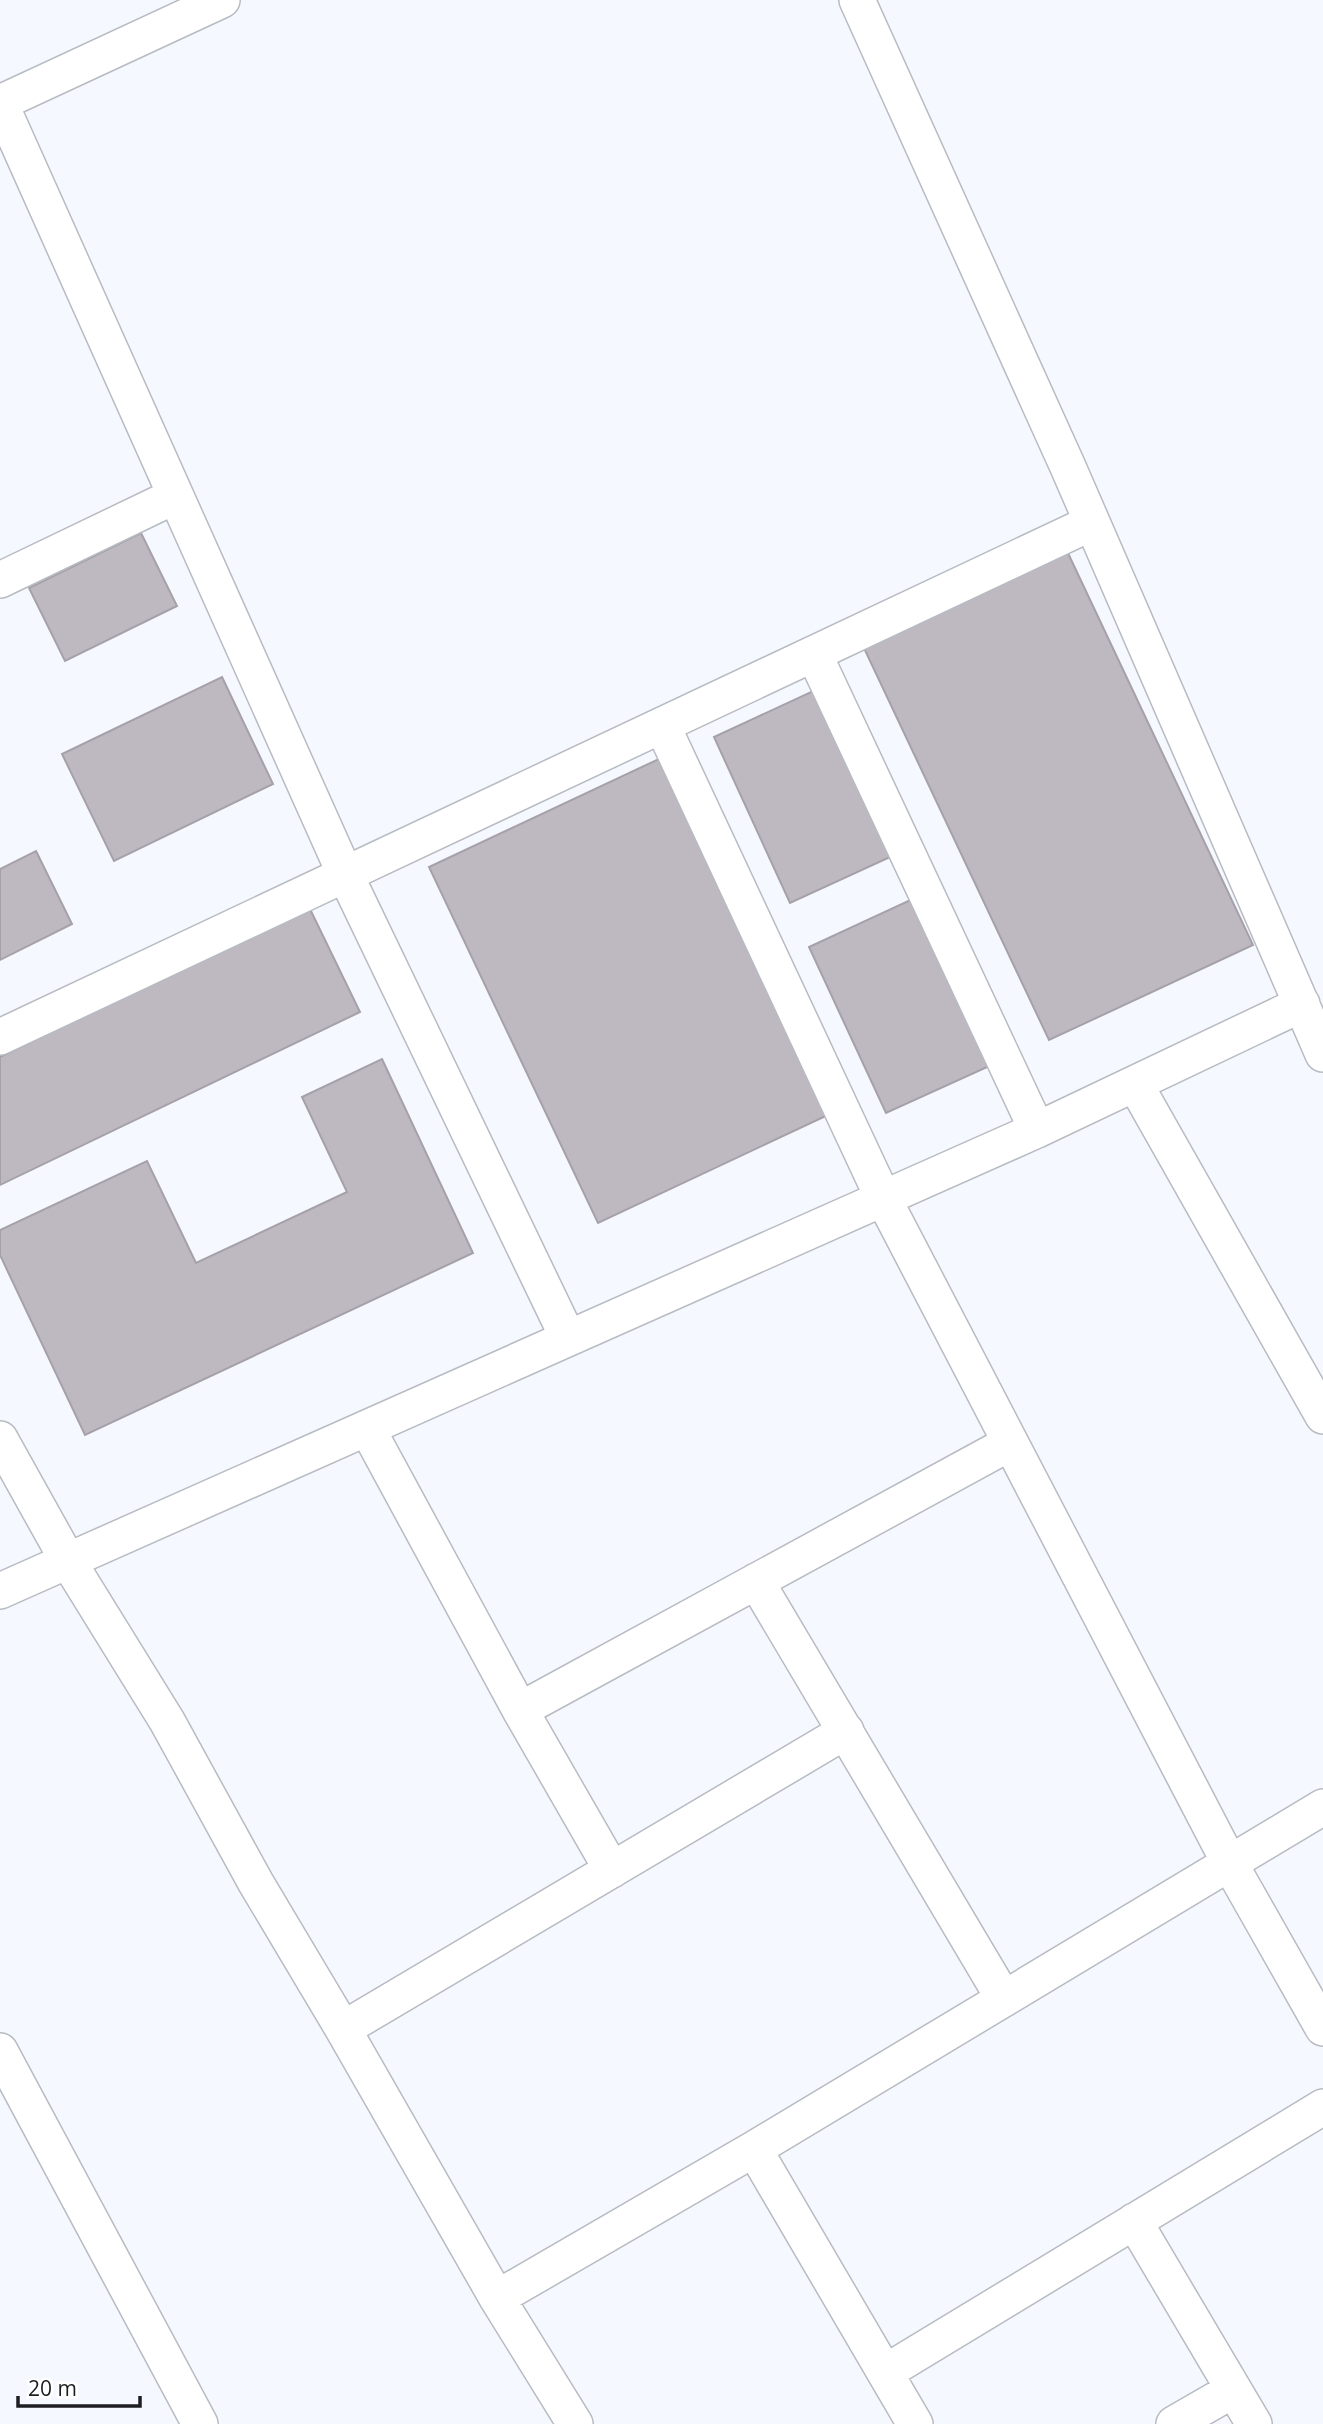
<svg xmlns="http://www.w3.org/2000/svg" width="1323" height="2424" font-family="'Open Sans',sans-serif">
  <rect width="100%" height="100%" fill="#f5f8ff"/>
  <path fill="#beb9c0" stroke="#a6a1a8" stroke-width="2" d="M141,533L177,606L65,661L29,588Z
    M1067,551L1253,945L1049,1040L863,646Z
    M222,677L273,784L114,861L62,754Z
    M824,686L901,852L790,903L714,737Z
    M661,758L830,1114L598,1223L429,867Z
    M36,851L72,924L0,960V869Z
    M919,896L996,1063L886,1113L809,947Z
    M309,907L360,1012L0,1185V1057Z
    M382,1059L473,1253L85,1435L0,1255V1230L147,1161L196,1263L347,1192L302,1097Z"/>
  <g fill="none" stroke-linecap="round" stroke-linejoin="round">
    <g stroke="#b7bbc2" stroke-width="38">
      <path id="street" d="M857,0L1068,467L1323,1054
        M0,103L345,874L568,1338
        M0,103L222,0
        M0,580L175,496
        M814,654L1037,1130
        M662,725L883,1198L1230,1864L1323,2028
        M0,1037L1091,523
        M1135,1084L1323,1416
        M367,1428L520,1710L612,1870
        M0,1439L68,1561L167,1721L256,1883L343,2029L497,2298L575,2424
        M756,1581L1004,1999
        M0,1591L1037,1130L1302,1004
        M520,1710L1010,1443
        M343,2029L846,1731
        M0,2051L200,2424
        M754,2149L915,2424
        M1134,2221L1254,2424
        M497,2298L754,2149L1323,1807
        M886,2372L1323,2107
        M1174,2424L1233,2390"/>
    </g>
    <use href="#street" stroke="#fff" stroke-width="35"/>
  </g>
  <path d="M18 2396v10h122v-10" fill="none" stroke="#1c1e21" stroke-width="3.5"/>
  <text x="28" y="2396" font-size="21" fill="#1c1e21" stroke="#ffffff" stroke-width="5" paint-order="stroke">20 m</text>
</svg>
